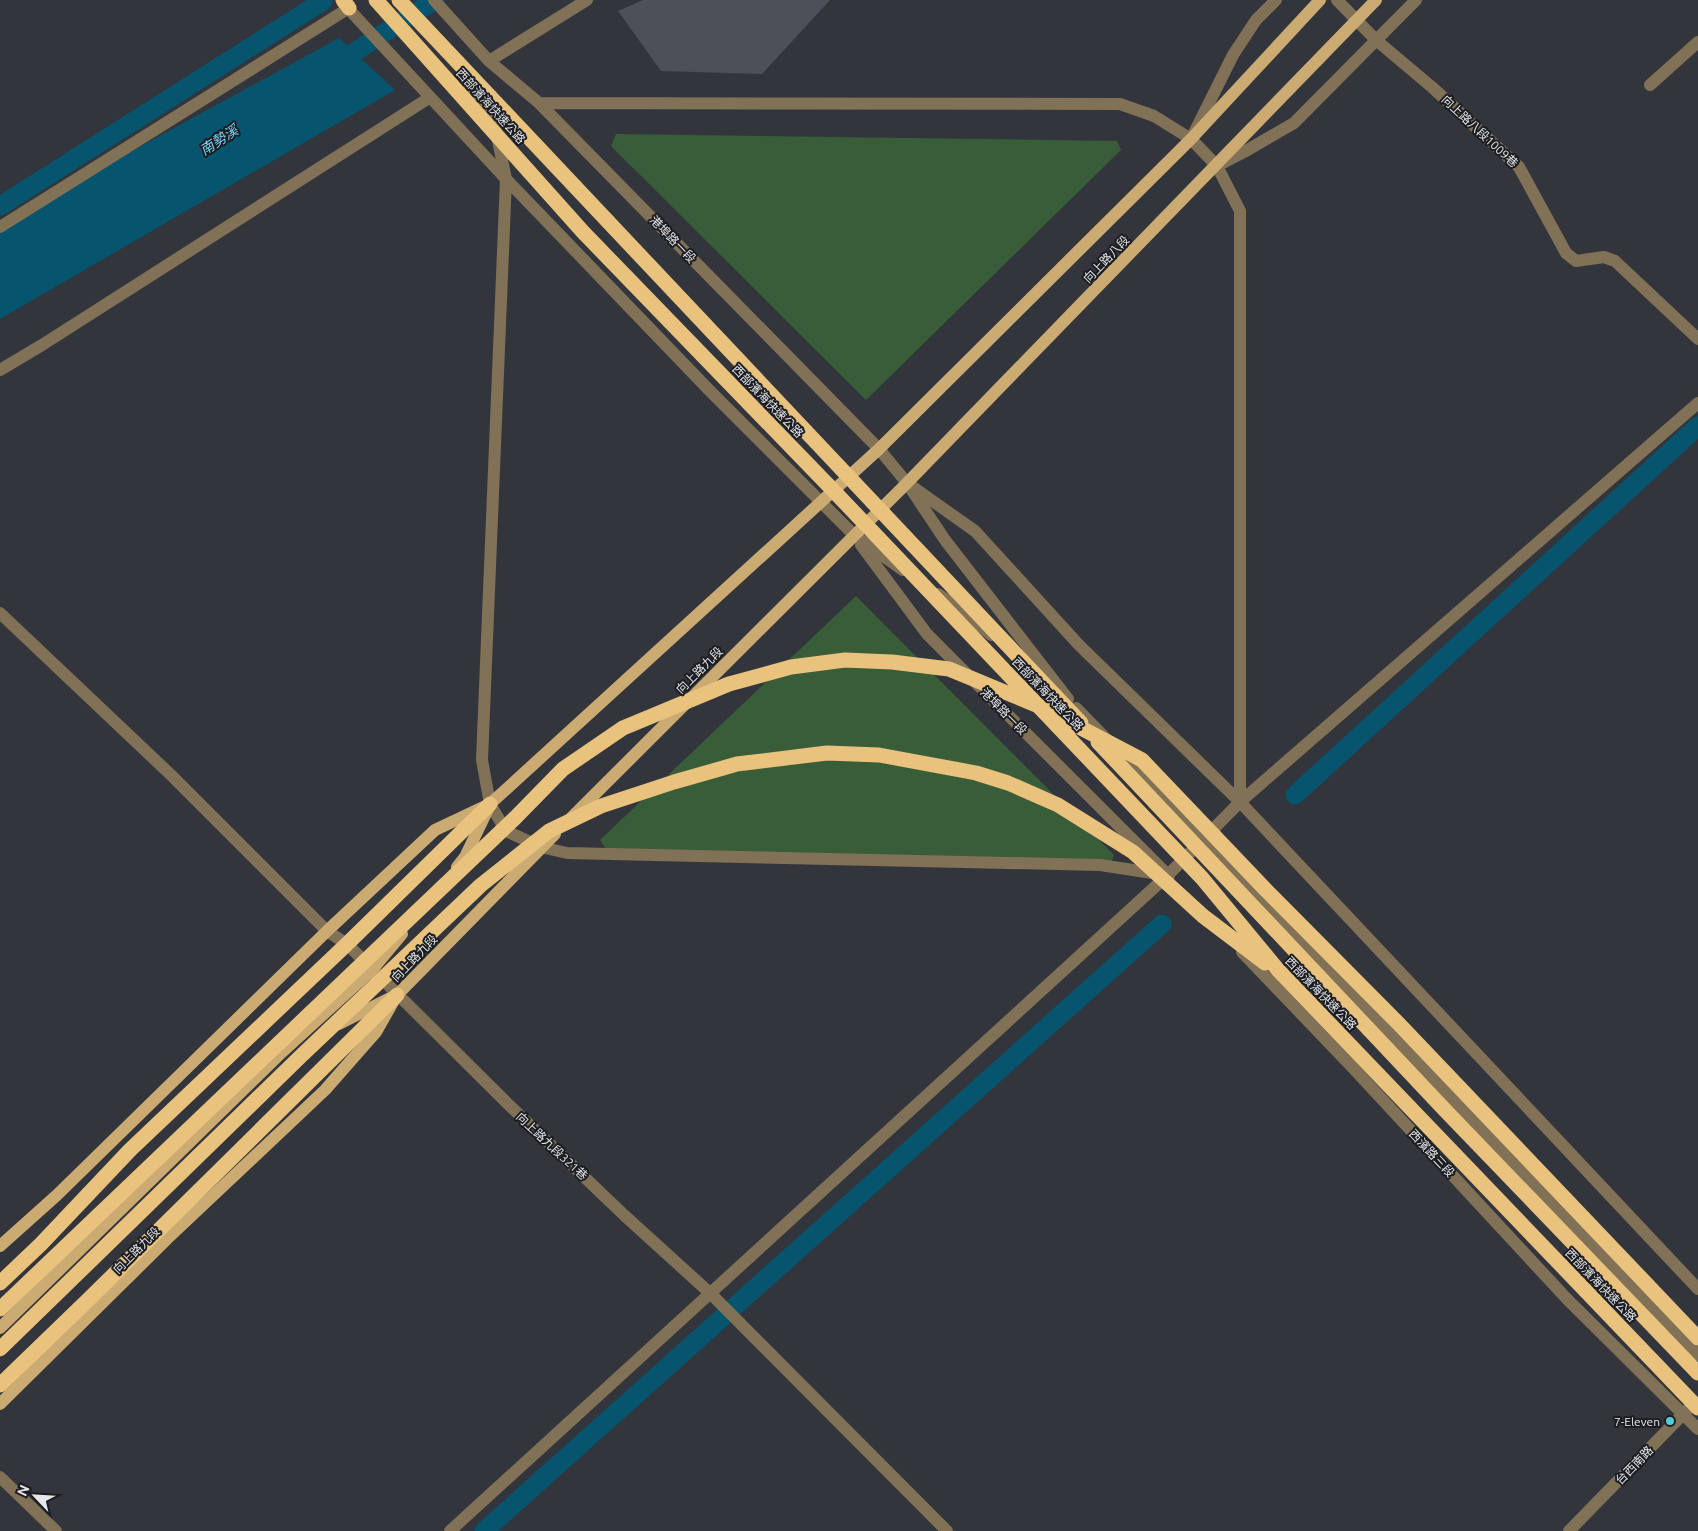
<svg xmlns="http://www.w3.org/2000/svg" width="1698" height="1531" font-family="Ubuntu,'Noto Sans TC',sans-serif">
  <rect width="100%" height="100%" fill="#33353c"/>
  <path fill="#385d38" d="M616,134L1117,141L1121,150L866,400L611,146Z
    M856,596L1114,855L1111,863L606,849L600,840Z"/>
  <path fill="#06546d" d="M339,38L395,90L0,319V223Z"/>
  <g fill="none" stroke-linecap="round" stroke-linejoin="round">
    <path stroke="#06546d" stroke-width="19" d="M333,66L435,0
      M0,206L323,1
      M1295,795L1698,426
      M484,1531L1162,924"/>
  </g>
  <path fill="#4d5058" d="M643,0H830L762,74L661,71L618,11Z"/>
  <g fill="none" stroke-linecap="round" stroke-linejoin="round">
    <path stroke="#817156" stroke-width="12" d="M434,0L489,61L539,103L879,449L907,483L945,540L1068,699
      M1337,0L1376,40L1433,88L1519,167L1566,253L1576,261L1604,257L1615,261L1698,339
      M343,3L506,179L710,391L854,535L903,570
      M489,61L587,0
      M462,72L496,131L506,179L482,760L490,804L506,831L541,847L567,853L1100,865L1159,874
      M1650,85L1698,42
      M539,103L1120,104L1154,116L1191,139L1217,166L1240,211V802
      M1193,135L1233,55L1256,20L1276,0
      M1217,166L1244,152L1294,123L1416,0
      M0,227L349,8
      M0,370L42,345L429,98
      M907,483L975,531L1079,645L1240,802L1698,1289
      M861,545L927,634L1169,876
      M938,594L960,609L991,635
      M0,613L171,775L327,931L347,944L509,1105L624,1215L711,1294L947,1531
      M1076,708L1204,839L1698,1355
      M1242,952L1355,1070L1567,1299L1698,1429
      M0,1477L56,1531
      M450,1531L1168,875L1240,802L1698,403
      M1569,1531L1689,1408"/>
    <path stroke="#ccab72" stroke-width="12" d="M571,818L907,483L1376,0
      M457,867L465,857L489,807
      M339,1024L390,998
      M0,1246L57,1195L327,931L435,830L490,804L879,449L1191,139L1320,0
      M0,1328L281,1053L372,970L402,934
      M0,1404L167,1239L325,1090L376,1032L397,995L555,834"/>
    <path stroke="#e9c27d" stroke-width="15" d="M343,0L349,8
      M0,1283L41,1244L130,1150L347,944L490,804
      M0,1385L89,1299L397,995"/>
    <path stroke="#e9c27d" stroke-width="15" d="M376,0L583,232L830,487L1202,878L1278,970L1698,1408
      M399,0L1081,723
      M1098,742L1444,1109L1698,1373
      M0,1309L515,818L563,769L623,728L729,684L791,667L845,660L892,662L949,669L1041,707L1142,760L1264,888L1398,1023L1698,1338
      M0,1349L301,1056L481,885L549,831L601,806L674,782L737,764L827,753L879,755L976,773L1008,783L1058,805L1133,852L1203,916L1265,963"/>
  </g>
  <circle fill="#51ccd2" stroke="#1c1d20" stroke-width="2" cx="1670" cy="1421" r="5"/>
  <g text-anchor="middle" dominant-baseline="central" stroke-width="4" stroke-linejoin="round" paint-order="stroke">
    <g font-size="12" fill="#e5e7eb" stroke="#1c1d20">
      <text transform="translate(491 106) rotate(48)">西部濱海快速公路</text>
      <text transform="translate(1480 131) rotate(43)">向上路八段1009巷</text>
      <text transform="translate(673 239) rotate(46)">港埠路一段</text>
      <text transform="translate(1106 259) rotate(-46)">向上路八段</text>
      <text transform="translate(768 401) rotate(46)">西部濱海快速公路</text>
      <text transform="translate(699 670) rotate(-45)">向上路九段</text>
      <text transform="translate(1048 694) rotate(46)">西部濱海快速公路</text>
      <text transform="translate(1004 711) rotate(45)">港埠路一段</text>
      <text transform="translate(414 958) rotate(-46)">向上路九段</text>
      <text transform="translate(1321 993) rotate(46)">西部濱海快速公路</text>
      <text transform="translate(552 1146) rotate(43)">向上路九段321巷</text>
      <text transform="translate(1432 1153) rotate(47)">西濱路三段</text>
      <text transform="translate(136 1250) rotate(-45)">向上路九段</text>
      <text transform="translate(1601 1285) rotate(46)">西部濱海快速公路</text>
      <text transform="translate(1634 1465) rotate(-46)">台西南路</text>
    </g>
    <g font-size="12" fill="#e5e7eb" stroke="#1c1d20" text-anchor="end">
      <text x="1660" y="1421">7-Eleven</text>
    </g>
    <g font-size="14" font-style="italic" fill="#7ad5fc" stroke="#1c1d20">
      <text transform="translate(219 140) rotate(-33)">南勢溪</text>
    </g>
  </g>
  <g transform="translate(35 1496) rotate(295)" stroke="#1c1d20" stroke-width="4" paint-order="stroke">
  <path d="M0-4L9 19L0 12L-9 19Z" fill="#e5e7eb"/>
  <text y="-8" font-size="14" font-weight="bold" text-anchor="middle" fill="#e5e7eb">N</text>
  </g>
</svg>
